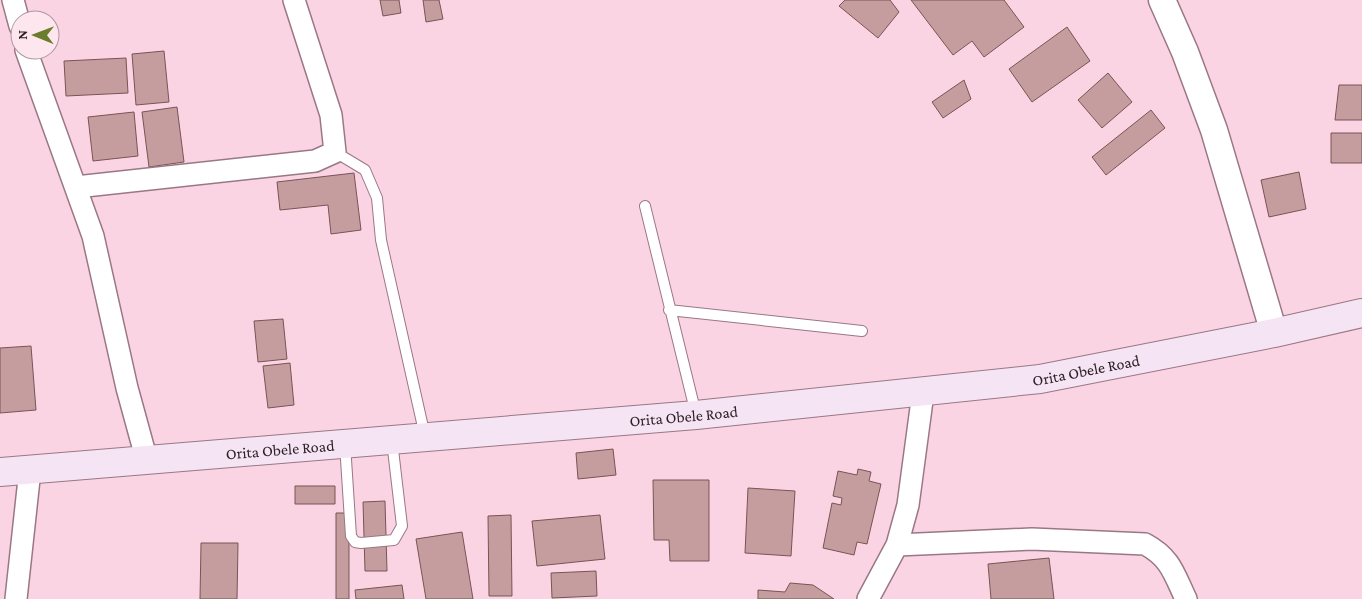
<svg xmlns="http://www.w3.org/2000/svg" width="1362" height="599" font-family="'Crimson Pro',serif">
  <rect width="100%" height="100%" fill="#fbd4e4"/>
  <path fill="#c69d9e" stroke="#785455" d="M380,0H399L401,13L383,16Z
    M423,0H439L443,19L426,22Z
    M845,0H890L899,12L878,38L839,6Z
    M911,0H1004L1024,27L984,57L972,41L953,55Z
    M1067,27L1090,61L1032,102L1009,69Z
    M164,51L169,102L136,105L132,54Z
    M126,58L128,93L66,96L64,61Z
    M1108,73L1132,102L1102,128L1078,100Z
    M964,80L971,99L943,118L932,102Z
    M1339,85H1362V120H1335Z
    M177,107L184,162L149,167L142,112Z
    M1151,110L1165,128L1106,175L1092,157Z
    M134,112L138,156L93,161L88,117Z
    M1331,133H1362V163H1331Z
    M1299,172L1306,209L1269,217L1261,180Z
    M354,173L361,230L331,234L328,205L280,210L277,182Z
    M283,319L287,359L258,362L254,321Z
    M31,346L36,410L0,413V348Z
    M290,363L294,405L268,408L263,366Z
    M613,449L616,475L578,479L576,453Z
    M858,469L871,472L869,481L881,484L867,544L857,542L854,555L823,548L832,503L841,505L842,498L833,496L838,471L857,475Z
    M653,480H709V561H670L669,540H654Z
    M295,486H335V504H295Z
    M748,488L795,491L791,556L745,553Z
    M385,501L387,571H365L363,502Z
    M336,513H349V599H336Z
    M511,515L512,596H489L488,516Z
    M600,515L605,559L537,566L532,521Z
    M462,532L473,599H426L416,539Z
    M201,543H238L237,599H200Z
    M1049,558L1054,599H991L988,564Z
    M596,571L597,596L552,598L551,573Z
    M790,583L813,585L834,599H758V590L785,592Z
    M402,585L404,599H356L355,590Z"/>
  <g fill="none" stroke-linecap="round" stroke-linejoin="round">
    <g stroke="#9a7785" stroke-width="12">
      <path id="service" d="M335,152L365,170L377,198L381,240L425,436
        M645,206L696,414
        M669,310L862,331
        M345,444L351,536L355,542L361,543L394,540L402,526L392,441"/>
    </g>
    <g stroke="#9a7785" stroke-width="24">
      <path id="minor" d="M13,0L20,26
        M26,50L93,236L127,388L147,461
        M76,187L315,161L335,152L331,115L294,0
        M897,545L1032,539L1145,544C1171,558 1174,574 1186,599
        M16,599L30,470
        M868,599L897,545L908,505L923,393"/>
    </g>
    <g stroke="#9a7785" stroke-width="29">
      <path id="tertiary" d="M1162,0L1185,52L1214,130L1274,333"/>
    </g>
    <g stroke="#9a7785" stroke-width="30">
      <g id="secondary">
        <path id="s1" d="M0,472L696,415L1040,379L1274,333L1362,313"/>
      </g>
    </g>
    <use href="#service" stroke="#fff" stroke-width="10"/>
    <use href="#minor" stroke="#fff" stroke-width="21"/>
    <use href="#tertiary" stroke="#fff" stroke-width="26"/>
    <use href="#secondary" stroke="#f4e4f4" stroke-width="28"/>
  </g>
  <g text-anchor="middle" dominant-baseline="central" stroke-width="4" stroke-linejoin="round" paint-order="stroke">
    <g font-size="16" fill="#2e2026" stroke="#fee6ef">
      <text stroke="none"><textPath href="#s1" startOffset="1091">Orita Obele Road</textPath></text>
      <text stroke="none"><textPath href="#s1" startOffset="686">Orita Obele Road</textPath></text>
      <text stroke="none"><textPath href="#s1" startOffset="281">Orita Obele Road</textPath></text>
    </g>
  </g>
  <g transform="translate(35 35) rotate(271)"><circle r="24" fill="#fee6ef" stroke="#ab979f"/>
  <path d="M0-4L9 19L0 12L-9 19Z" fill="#6a7d2d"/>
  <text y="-8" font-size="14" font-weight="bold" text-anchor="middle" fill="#2e2026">N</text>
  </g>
</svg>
